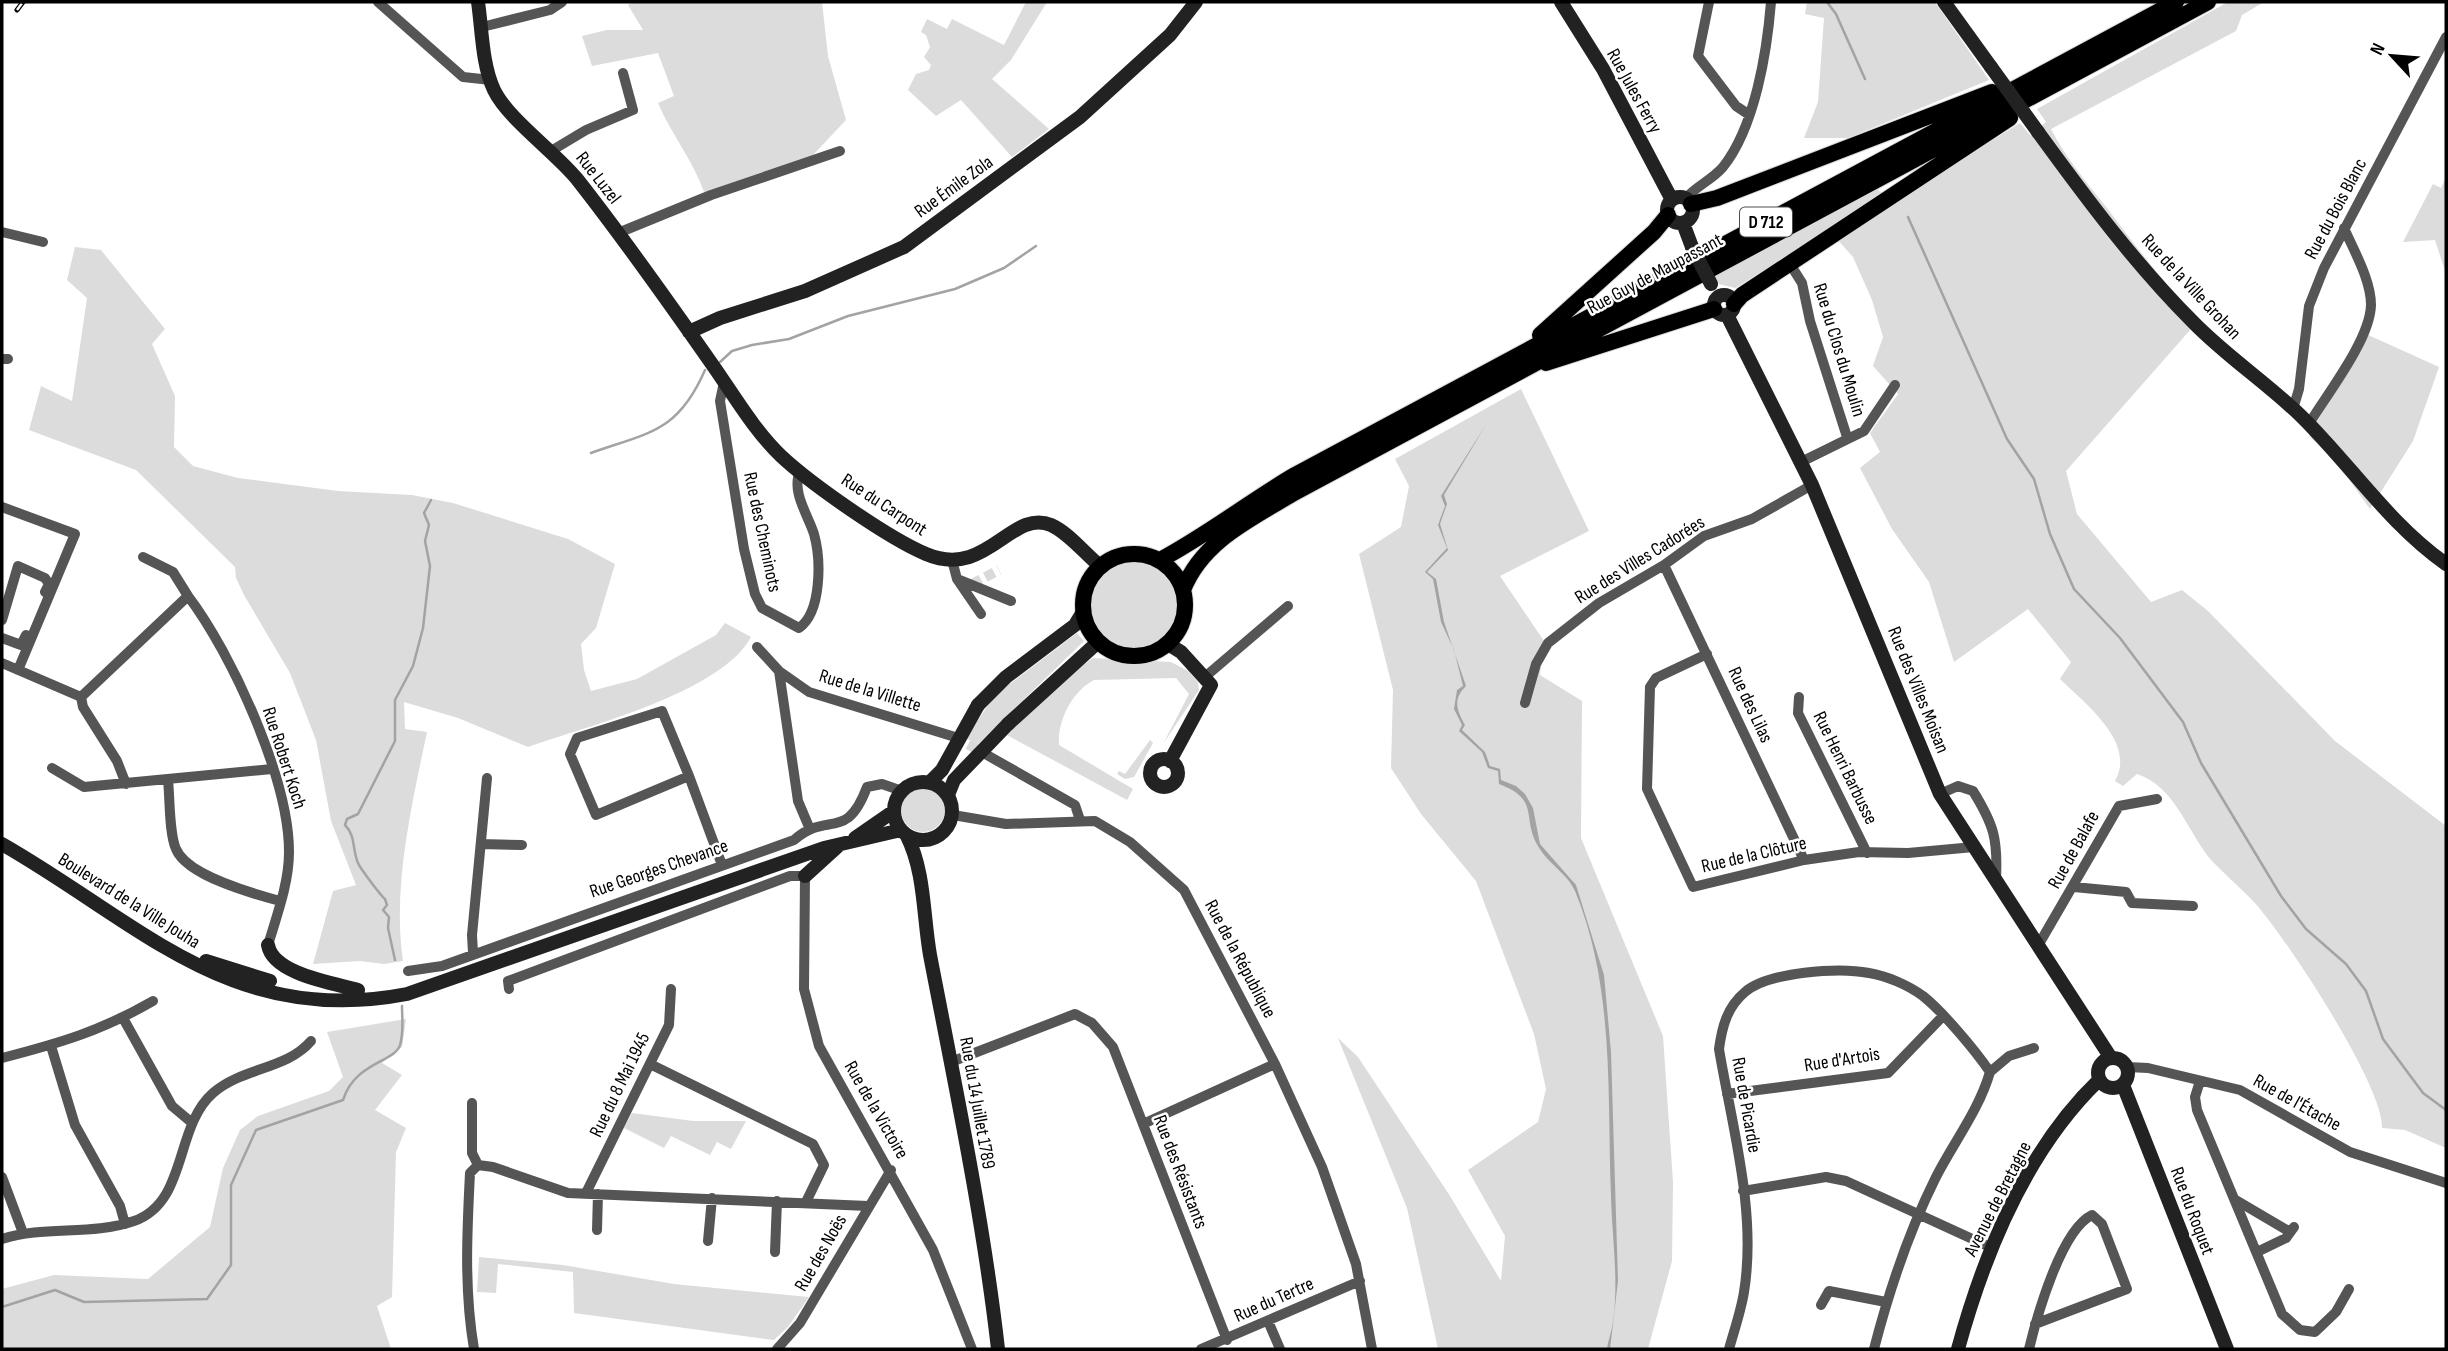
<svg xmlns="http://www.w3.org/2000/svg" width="2448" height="1351" font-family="'Sofia Sans Condensed',sans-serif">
  <rect width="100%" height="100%" fill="#fff"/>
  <path fill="#dcdcdc" d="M633,2H822L828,56L846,120L813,155L704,192C693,160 671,134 658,103L674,96L658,53L592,66L582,36L607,30H643L628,5Z
    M1026,2H1047L1011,60L992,79L1049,129L1012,157L961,100L936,116L908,90L916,74L929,70L931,65L924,57L930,47L926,35L921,32L927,19L947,29L952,19L1004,45Z
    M1807,2H1935L1989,80L1848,138H1804L1818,102L1824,18L1805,14Z
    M2228,2H2264L2242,15L2236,31L2051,129C2066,158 2087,183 2107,208C2136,247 2166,285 2198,321L2066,471L2077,514L2151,602L2182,590L2208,611L2335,741L2446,826V1148L2405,1130L2382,1128C2384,1086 2285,936 2254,902C2241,888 2225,875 2212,861C2187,832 2176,787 2137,774L2123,786L2115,781C2137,742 2084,703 2060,679L2071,662L2028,609L1954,662L1929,582L1892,529L1860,468L1880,452L1870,433L1898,394L1873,366L1883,337L1872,300L1853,257L1829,230L1735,288L1719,284L1715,276L1875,187L1892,203L2020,123L2030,135L2046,122L2037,109Z
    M2446,177V274L2435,240L2403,242L2433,184L2441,188Z
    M75,247L101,250L165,329L152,344L175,396L174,447L193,466L238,478L338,491L412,495L453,503L568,539L615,564L596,628L581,644L584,670L591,691L637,679L716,635L725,623L751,637C721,693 587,726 528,747L458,718L404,702L405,729L427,732C412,804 392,887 403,961L384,964L360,961L313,964L333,891L356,885L331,821L316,740L290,673L244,595L236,578L235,567L136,470L29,430L41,386L72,401L87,298L67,280Z
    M2366,334L2439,367L2413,441L2370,509L2336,461L2309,436Z
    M1521,389L1589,531L1500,576L1544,641L1540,675L1582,701L1581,838L1663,1036L1673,1182L1672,1261L1648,1349H1438L1407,1208L1338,1038L1358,1057L1450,1196L1501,1281L1505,1236L1468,1170L1538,1122L1546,1089L1534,1034L1476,881L1421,814L1391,768L1393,690L1359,554L1401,527L1409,486L1395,459Z
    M1089 605a44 44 0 1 1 88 0a44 44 0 1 1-88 0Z
    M1077,633L1084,641L977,745L966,738L994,696Z
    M1093,658L1171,662L1188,671L1198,682L1199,690L1163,744L1189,694L1176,678L1094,680C1072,691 1057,722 1059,745L1133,789L1127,800L1007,735L1064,679Z
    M1150,740L1153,743L1134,777L1125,779L1117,774L1119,771L1125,774Z
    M901 810a22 22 0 1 1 44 0a22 22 0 1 1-44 0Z
    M406,1019L402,1047L382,1063L402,1075L375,1110L406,1128L396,1152L392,1297L377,1306L391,1349H2V1289L54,1275L148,1279L210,1227L223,1168L240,1130L258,1116L329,1091L343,1077L327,1032Z
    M632,1113L693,1121H746L731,1149L717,1142L710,1155L671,1136L664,1148L624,1128Z
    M479,1257L563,1265L674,1284L809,1297L788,1327L774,1340L574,1313L573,1272L498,1264L496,1293L477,1292Z"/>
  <path fill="#a3a3a3" d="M1487,423L1444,495L1447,504L1440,524L1448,550L1427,572L1436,579L1444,622L1466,686C1453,699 1456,709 1465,725L1462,730L1485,752L1490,766L1500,769L1501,780L1516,786L1525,794L1533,808L1540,844L1576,885L1604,975L1611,1052L1618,1281L1610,1349H1607L1608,1343C1622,1300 1612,1242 1611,1196C1607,1094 1615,988 1575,891C1568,874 1547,863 1538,846C1521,817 1541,800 1499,784L1498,771L1488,768L1482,752L1459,731L1462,725L1454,709L1457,690L1463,686L1454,650L1441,622L1433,579L1425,572L1447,548L1438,525L1445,506L1441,496Z"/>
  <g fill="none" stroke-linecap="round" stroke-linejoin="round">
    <path stroke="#a3a3a3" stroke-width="2.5" d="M1827,2L1836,14L1865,79
      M1908,217L2007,439L2034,479L2050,534L2074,589L2120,638L2183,722L2201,763L2281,896L2306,929L2346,964L2366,991L2383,1039L2423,1093L2446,1110
      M720,362L732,351L752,345L789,339L848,316L955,289L1004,268L1036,246
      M591,453C650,432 678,432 705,370
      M395,960L388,928L389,917L383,910L387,905L385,899C381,896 360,868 358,863C352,849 356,836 345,825L347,819L358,814L395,741V700L413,666L423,628L430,566L425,541L429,525L424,513L431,500
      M2,1307L55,1290L84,1302L207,1299L231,1265V1185L256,1130L343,1100C355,1062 395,1062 400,1045C404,1032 402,1018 402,1006"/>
    <path stroke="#d9d9d9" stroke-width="10" stroke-dasharray="10 5" stroke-linecap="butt" d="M972,584L999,570
      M955,737L985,754"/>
    <g stroke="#dbdbdb" stroke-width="18">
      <path id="primary" d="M1691,204L1717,198L1992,92
        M1734,304L1742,295L2010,118
        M1540,335L1654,232L1668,215
        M1546,363L1714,309
        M1083 605a51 51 0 1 1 102 0a51 51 0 1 1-102 0Z
        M1160,560C1207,535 1249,502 1295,475L2176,2
        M1183,590C1202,541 1251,519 1294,493L2208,2"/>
    </g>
    <path stroke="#555" stroke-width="10" d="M378,2L463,77L491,80
      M1709,2L1698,56L1736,106L1748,114
      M482,27L550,10L562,2
      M551,151L586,130L633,110L623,73
      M1685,199C1696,186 1712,180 1723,167C1755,127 1767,52 1771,2
      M2,232L43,242
      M618,233L711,195L840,151
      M1790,264L1802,283L1810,321L1847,437
      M2,359H8
      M724,382L720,401L744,549L755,594L762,608L799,628C822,612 821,559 814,534C808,515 791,491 800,472
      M2293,409L2299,389L2309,306L2324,268L2446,37
      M2309,424C2327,394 2370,340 2371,305C2371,280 2354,251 2344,228
      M1801,462L1864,431L1895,385
      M2,507L75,534L18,670
      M952,560L957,579L981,614
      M1664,565L1804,860
      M957,579L1011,601
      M188,596C232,654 289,779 289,852C289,883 277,915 268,945
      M2,620L18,566L45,578L49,584L45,592
      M2,638L21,645L26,635
      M757,647L779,671L798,801L809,827
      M1707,654L1656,678L1650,687L1647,789L1693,887L1804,860L1859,852L1908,853L1974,847
      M2,663L81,697L83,707L117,761L126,784
      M779,671L809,692L955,737
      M1206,676L1288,606
      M81,697L188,596L173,572L143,557
      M1799,697L1798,713L1867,853
      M1525,703L1536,664L1548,643L1599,603L1664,565L1704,536L1752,519L1812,485
      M987,755L1075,805L1080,820
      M52,768L84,787L272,769
      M689,776L662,711L577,738L570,754L596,815L689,776L722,865
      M168,780C170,798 169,834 176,849C187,876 254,894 280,901
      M1940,794L1958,786L1973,791C1994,825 1998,839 1996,879
      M953,815L1006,824L1095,821L1130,842L1184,890L1275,1064L1322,1167L1356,1264L1372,1349
      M481,844L522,845
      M2074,887L2126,892L2132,903L2193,906
      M2039,944L2119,806L2157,799
      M473,953L472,935L487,778
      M408,971L442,966L794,840C828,810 846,843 867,787L882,784L902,791
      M509,989L508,981L790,876H805L804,989L819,1046L933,1250L972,1349
      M123,1018L172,1106L191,1122
      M51,1046L75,1125L120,1206L125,1224
      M2,1058C60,1043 101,1031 153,1001
      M951,1062L1075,1014L1092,1023L1113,1047L1227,1340
      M650,1064L813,1144L824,1165L806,1202
      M2127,1067L2148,1068L2240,1090L2350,1152L2446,1183
      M1990,1072L2009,1056L2034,1048
      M2200,1081L2195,1097L2197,1110L2282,1314L2300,1330L2315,1332L2336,1312L2349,1289
      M1727,1094L1888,1073L1942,1017
      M472,1103V1153L478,1165
      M1143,1124L1275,1064
      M478,1165L493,1167L568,1193L868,1206
      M2,1177L23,1233
      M1743,1191L1826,1177L1846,1181L1992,1248
      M586,1193L669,1025L671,989
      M2234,1199L2290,1232
      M597,1230L598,1194
      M2,1239C45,1225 91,1236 134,1221C188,1202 174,1127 213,1093C243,1067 286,1070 311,1041
      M708,1241L712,1198
      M775,1252L777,1201
      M2257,1252L2286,1238L2294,1227
      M1821,1305L1829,1291L1886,1302
      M1268,1321L1280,1349
      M474,1349C464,1290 467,1232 470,1173L478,1165
      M777,1349L800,1323L891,1170
      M1201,1349L1360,1281
      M1729,1349C1734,1331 1741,1311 1744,1292C1757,1212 1732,1127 1719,1049C1722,1027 1727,1007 1745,992C1768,972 1839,967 1869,973C1887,976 1908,985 1923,996C1943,1012 1975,1050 1990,1072C1979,1110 1954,1142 1936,1177C1909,1231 1889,1291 1874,1349
      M2029,1349C2037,1316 2061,1230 2092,1215L2102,1224L2127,1289L2035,1324"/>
    <path stroke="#222" stroke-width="14" d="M478,2C482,29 482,65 494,90C508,119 555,152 577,179C625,240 670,304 714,367C735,397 754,430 781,456C811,484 888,538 926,554C987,580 1011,508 1051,525C1069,533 1085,554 1100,566
      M1561,2L1603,69L1672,200
      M1944,2L1991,67
      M2038,132C2086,198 2135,264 2193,322C2226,356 2267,383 2301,416C2351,465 2388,523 2446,564
      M1667 210a13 13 0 1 1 26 0a13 13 0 1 1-26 0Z
      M1683,223L1692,247
      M1714 305a10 10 0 1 1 20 0a10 10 0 1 1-20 0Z
      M1727,315L1812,485L1940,794L2111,1058
      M689,332L720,318L805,291L904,247L1080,117L1170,35L1196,2
      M1168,644L1181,652L1211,685L1170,761
      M978,705L1006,677L1075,625L1083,612
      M1008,724L1098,642
      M1150 773a14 14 0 1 1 28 0a14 14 0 1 1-28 0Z
      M894 811a29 29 0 1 1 58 0a29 29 0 1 1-58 0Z
      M907,836C925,872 923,915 930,955C955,1085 983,1217 998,1349
      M855,838L894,811
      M2,844C139,922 231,1028 407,994L824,848L901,830
      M805,876L838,846
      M268,945C273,974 333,983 358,990
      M206,961L270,981
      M2098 1073a15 15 0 1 1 30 0a15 15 0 1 1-30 0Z
      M2123,1085L2227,1349
      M1958,1349C1984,1254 2026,1150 2099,1080"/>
    <use href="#primary" stroke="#000" stroke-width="16"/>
    <g stroke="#000" stroke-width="5">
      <path id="rail" d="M17,10L23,2"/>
    </g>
    <use href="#rail" stroke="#fff" stroke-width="2.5" stroke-dasharray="8" stroke-linecap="butt"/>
    <path stroke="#222" stroke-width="14" d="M1991,67L2038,132
      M1692,247L1711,284
      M930,782L942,770L978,705
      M948,795L954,780L1008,724"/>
  </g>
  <g text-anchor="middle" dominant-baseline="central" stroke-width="5" stroke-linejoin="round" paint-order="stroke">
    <rect fill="#fff" stroke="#4c4c4c" stroke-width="2" x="1740" y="207.5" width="52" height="29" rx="5"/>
    <g font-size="18" font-weight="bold" fill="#000">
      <text x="1766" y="222">D 712</text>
    </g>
    <g font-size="19" fill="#000" stroke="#fff">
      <text transform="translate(1634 91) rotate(61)">Rue Jules Ferry</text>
      <text transform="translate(598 178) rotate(52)">Rue Luzel</text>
      <text transform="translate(954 187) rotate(-36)">Rue Émile Zola</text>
      <text transform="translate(2336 209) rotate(-62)">Rue du Bois Blanc</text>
      <text transform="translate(1655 274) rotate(-28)">Rue Guy de Maupassant</text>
      <text transform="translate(2191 287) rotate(47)">Rue de la Ville Grohan</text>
      <text transform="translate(1839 350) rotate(73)">Rue du Clos du Moulin</text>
      <text transform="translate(884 505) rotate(33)">Rue du Carpont</text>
      <text transform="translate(762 532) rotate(78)">Rue des Cheminots</text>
      <text transform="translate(1640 560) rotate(-32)">Rue des Villes Cadorées</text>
      <text transform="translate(1918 690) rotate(68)">Rue des Villes Moisan</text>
      <text transform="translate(870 691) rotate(17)">Rue de la Villette</text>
      <text transform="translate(1750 705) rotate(65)">Rue des Lilas</text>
      <text transform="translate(284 758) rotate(72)">Rue Robert Koch</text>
      <text transform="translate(1845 768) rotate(64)">Rue Henri Barbusse</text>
      <text transform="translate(2074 850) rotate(-61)">Rue de Balafe</text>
      <text transform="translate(1754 855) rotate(-13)">Rue de la Clôture</text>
      <text transform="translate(659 869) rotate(-19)">Rue Georges Chevance</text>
      <text transform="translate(129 901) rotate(32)">Boulevard de la Ville Jouha</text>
      <text transform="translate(1240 959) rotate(62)">Rue de la République</text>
      <text transform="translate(1842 1060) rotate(-9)">Rue d'Artois</text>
      <text transform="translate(620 1085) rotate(-64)">Rue du 8 Mai 1945</text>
      <text transform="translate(977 1103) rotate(80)">Rue du 14 Juillet 1789</text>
      <text transform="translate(2297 1103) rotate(29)">Rue de l'Étache</text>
      <text transform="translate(1746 1105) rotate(80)">Rue de Picardie</text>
      <text transform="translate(876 1110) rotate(60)">Rue de la Victoire</text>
      <text transform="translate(1180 1172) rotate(69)">Rue des Résistants</text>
      <text transform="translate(1998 1199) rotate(-63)">Avenue de Bretagne</text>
      <text transform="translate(2192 1211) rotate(69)">Rue du Roquet</text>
      <text transform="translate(821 1253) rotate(-60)">Rue des Noës</text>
      <text transform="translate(1274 1300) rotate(-24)">Rue du Tertre</text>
    </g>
  </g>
  <rect width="2448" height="1351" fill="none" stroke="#000000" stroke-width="7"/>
  <g transform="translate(2392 56) rotate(296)" stroke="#ffffff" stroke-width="5" paint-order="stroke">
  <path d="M0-5L12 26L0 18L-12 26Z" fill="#000000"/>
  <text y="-10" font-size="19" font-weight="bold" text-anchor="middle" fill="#000000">N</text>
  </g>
</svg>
